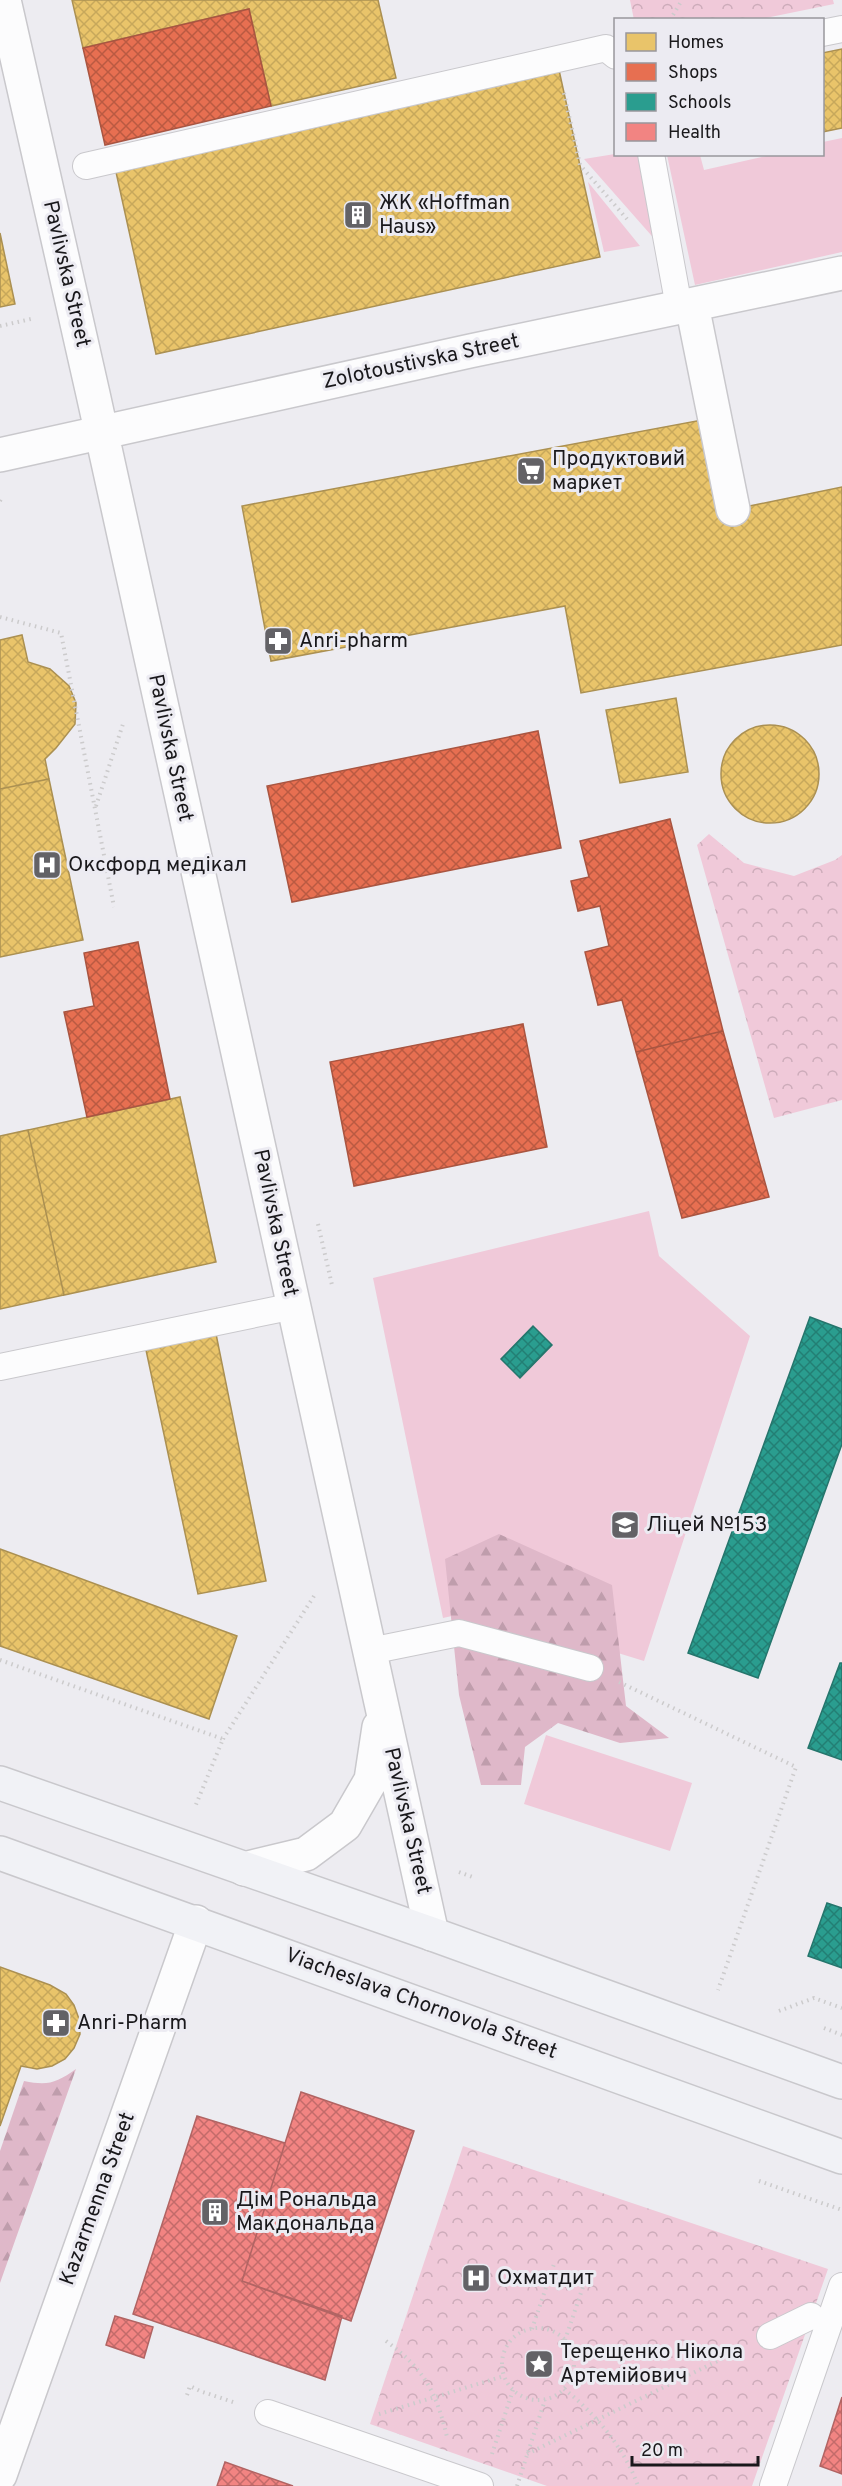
<svg xmlns="http://www.w3.org/2000/svg" width="842" height="2486" font-family="Overpass,sans-serif">
  <defs>
    <pattern id="forest-firs" width="22" height="20" patternUnits="userSpaceOnUse" patternTransform="scale(1.5)"><rect width="22" height="20" fill="#dfb8c9"/><path d="M5 1l3.5 6h-7zM16 11l3.5 6h-7z" fill="#bf9dac"/></pattern>
    <pattern id="park-crowns" width="20" height="18" patternUnits="userSpaceOnUse" patternTransform="scale(1.5)"><rect width="20" height="18" fill="#f0c9d9"/><path d="M2 6a3 3 0 1 1 6 0M12 15a3 3 0 1 1 6 0" fill="none" stroke="#cdacba"/></pattern>
    <pattern id="homes-cross-hatch" width="8" height="8" patternUnits="userSpaceOnUse" patternTransform="scale(1.5)"><rect width="8" height="8" fill="#e9c46a"/><path d="M0 0l8 8M0 8l8-8" fill="none" stroke="#c7a85b"/></pattern>
    <pattern id="shops-cross-hatch" width="8" height="8" patternUnits="userSpaceOnUse" patternTransform="scale(1.5)"><rect width="8" height="8" fill="#e76f51"/><path d="M0 0l8 8M0 8l8-8" fill="none" stroke="#ba5a42"/></pattern>
    <pattern id="schools-cross-hatch" width="8" height="8" patternUnits="userSpaceOnUse" patternTransform="scale(1.5)"><rect width="8" height="8" fill="#2a9d8f"/><path d="M0 0l8 8M0 8l8-8" fill="none" stroke="#237f74"/></pattern>
    <pattern id="health-cross-hatch" width="8" height="8" patternUnits="userSpaceOnUse" patternTransform="scale(1.5)"><rect width="8" height="8" fill="#f28482"/><path d="M0 0l8 8M0 8l8-8" fill="none" stroke="#c36b6a"/></pattern>
  </defs>
  <rect width="100%" height="100%" fill="#edecf1"/>
  <path fill="#f0c9d9" d="M842,138V252L695,285L667,155H700L704,170L771,155L822,154L823,142Z
    M615,154L645,155L658,243L584,159Z
    M588,182L640,246L604,252Z
    M649,1211L659,1256L750,1336L644,1661L478,1610L443,1618L373,1278Z
    M546,1735L692,1783L670,1851L524,1804Z"/>
  <path fill="url(#forest-firs)" d="M499,1534L612,1585L626,1706L669,1738L620,1743L558,1723L525,1747L521,1785H481L459,1695L445,1559Z
    M76,2069L0,2283V2151L24,2081C48,2086 56,2083 76,2069Z"/>
  <path fill="url(#park-crowns)" d="M630,0H833L834,4L761,19L634,20Z
    M709,834L744,863L794,876L835,860L842,855V1100L774,1118L697,845Z
    M463,2146L828,2269L752,2486H547L370,2424Z"/>
  <path fill="url(#homes-cross-hatch)" stroke="#ab9052" stroke-width="1.5" d="M72,0H378L396,78L271,106L249,9L83,48Z
    M842,49V128L822,132V53Z
    M559,70L600,257L156,354L116,172Z
    M0,233L15,304L0,307Z
    M707,419L725,511L842,487V645L581,693L565,606L271,661L242,506Z
    M22,635L28,662L50,669L69,686L76,703L75,724L56,748L45,759L49,779L0,789V640Z
    M676,698L688,772L620,783L606,710Z
    M721 774a49 49 0 1 1 98 0a49 49 0 1 1-98 0Z
    M49,779L83,940L0,957V789Z
    M180,1097L216,1262L64,1295L28,1130Z
    M28,1130L64,1295L0,1309V1136Z
    M216,1334L266,1581L198,1594L146,1350Z
    M0,1549L237,1636L209,1719L0,1646Z
    M0,1967L50,1985L66,1994L74,2005L79,2019L80,2034L74,2048L65,2059L52,2066L37,2069L21,2066L0,2126Z"/>
  <path fill="url(#shops-cross-hatch)" stroke="#a95541" stroke-width="1.5" d="M249,9L271,106L105,145L83,48Z
    M538,731L561,848L292,902L267,786Z
    M670,819L723,1031L636,1052L622,1000L598,1005L585,952L609,946L600,906L578,911L571,881L589,877L580,841Z
    M138,942L170,1099L87,1117L64,1012L94,1006L84,953Z
    M523,1024L547,1147L354,1186L330,1062Z
    M723,1031L769,1197L682,1218L636,1052Z"/>
  <path fill="url(#schools-cross-hatch)" stroke="#25756c" stroke-width="1.5" d="M810,1317L842,1329V1444L758,1678L688,1653Z
    M533,1326L552,1345L520,1378L501,1359Z
    M840,1663H842V1760L808,1748Z
    M827,1903L842,1908V1968L808,1956Z"/>
  <path fill="url(#health-cross-hatch)" stroke="#b16463" stroke-width="1.5" d="M301,2092L414,2131L351,2321L242,2281Z
    M197,2116L285,2143L242,2281L342,2316L325,2380L133,2314Z
    M115,2316L153,2327L144,2358L106,2345Z
    M842,2397V2474L820,2466Z
    M225,2462L293,2486H217Z"/>
  <g fill="none" stroke-linecap="round" stroke-linejoin="round">
    <g stroke="#c9c8cc" stroke-width="28">
      <path id="lane" d="M822,33L842,29
        M651,154L679,307
        M86,166L606,48L616,56
        M0,1367L294,1306
        M370,1651L459,1633L590,1668
        M770,2336L811,2316
        M268,2413L480,2486
        M773,2486L842,2286"/>
    </g>
    <g stroke="#c9c8cc" stroke-width="36">
      <path id="street" d="M4,0L93,394L432,1934
        M692,305L733,509
        M0,455L470,351L842,273
        M244,1869L306,1854L345,1825L371,1780L379,1727
        M0,2475L196,1922"/>
    </g>
    <g stroke="#c9c8cc" stroke-width="36">
      <path id="secondary" d="M0,1783L432,1934L842,2082
        M0,1853L842,2157"/>
    </g>
    <path stroke="#cccbcc" stroke-width="4" stroke-dasharray="1.5 4.5" stroke-linecap="butt" d="M670,20L682,0
      M564,93L580,165L627,219
      M0,326L31,319
      M0,501L2,497
      M0,617L61,633L114,907
      M96,806L123,724
      M318,1224L332,1285
      M0,1660L223,1739L195,1807
      M619,1682L796,1767L718,1990
      M223,1739L314,1596
      M459,1872L475,1878
      M779,2011L814,1998L842,2008
      M824,2028L842,2035
      M759,2181L842,2210
      M502 2364a36 36 0 1 1 72 0a36 36 0 1 1-72 0Z
      M532,2329L554,2264
      M565,2340L587,2275
      M386,2341C424,2369 436,2391 447,2437
      M564,2389C595,2413 625,2449 638,2486
      M187,2395L190,2386L200,2391L236,2403
      M379,2414L504,2376
      M492,2454L513,2390
      M527,2454L740,2350
      M517,2486L545,2400"/>
    <use href="#lane" stroke="#fcfcfd" stroke-width="26"/>
    <use href="#street" stroke="#fcfcfd" stroke-width="33"/>
    <use href="#secondary" stroke="#f1f2f6" stroke-width="33"/>
  </g>
  <defs>
    <g id="building-square" transform="scale(1.5)"><rect x="-9" y="-9" width="18" height="18" rx="4" fill="#636266" stroke="#ecebf2"/><path d="M-4-6H4V6H1V3H-1V6H-4ZM-2.5-4.3h1.7v1.8h-1.7ZM.8-4.3h1.7v1.8H.8ZM-2.5-1h1.7V.8h-1.7ZM.8-1h1.7V.8H.8Z" fill="#fff"/></g>
    <g id="supermarket-square" transform="scale(1.5)"><rect x="-9" y="-9" width="18" height="18" rx="4" fill="#636266" stroke="#ecebf2"/><path d="M-6-5.5h2.5l.6 2H6L4.5 2H-2.5L-4.4-4H-6ZM-1.5 3.2a1.3 1.3 0 1 0 .1 0ZM3 3.2a1.3 1.3 0 1 0 .1 0Z" fill="#fff"/></g>
    <g id="pharmacy-square" transform="scale(1.5)"><rect x="-9" y="-9" width="18" height="18" rx="4" fill="#636266" stroke="#ecebf2"/><path d="M-2-6h4v4h4v4h-4v4h-4v-4h-4v-4h4Z" fill="#fff"/></g>
    <g id="hospital-square" transform="scale(1.5)"><rect x="-9" y="-9" width="18" height="18" rx="4" fill="#636266" stroke="#ecebf2"/><path d="M-5-5h3v3.5h4V-5h3V5h-3V1.5h-4V5h-3Z" fill="#fff"/></g>
    <g id="school-square" transform="scale(1.5)"><rect x="-9" y="-9" width="18" height="18" rx="4" fill="#636266" stroke="#ecebf2"/><path d="M0-5L7-2L0 1L-7-2ZM-4 1L0 2.5L4 1V4Q0 6-4 4Z" fill="#fff"/></g>
    <g id="sight-square" transform="scale(1.5)"><rect x="-9" y="-9" width="18" height="18" rx="4" fill="#636266" stroke="#ecebf2"/><path d="M0-6L1.8-2.2L6-1.7L2.9 1.2L3.7 5.4L0 3.3L-3.7 5.4L-2.9 1.2L-6-1.7L-1.8-2.2Z" fill="#fff"/></g>
  </defs>
  <g fill-rule="evenodd">
    <use href="#building-square" x="358" y="215"/>
    <use href="#supermarket-square" x="531" y="471"/>
    <use href="#pharmacy-square" x="278" y="641"/>
    <use href="#hospital-square" x="47" y="865"/>
    <use href="#school-square" x="625" y="1525"/>
    <use href="#pharmacy-square" x="56" y="2023"/>
    <use href="#building-square" x="215" y="2212"/>
    <use href="#hospital-square" x="476" y="2278"/>
    <use href="#sight-square" x="539" y="2364"/>
  </g>
  <g text-anchor="middle" dominant-baseline="central" stroke-width="6" stroke-linejoin="round" paint-order="stroke">
    <g font-size="21" fill="#19181b" stroke="#ecebf2" text-anchor="start">
      <text x="379" y="203">ЖК «Hoffman<tspan x="379" dy="24">Haus»</tspan></text>
      <text x="552" y="459">Продуктовий<tspan x="552" dy="24">маркет</tspan></text>
      <text x="299" y="641">Anri-pharm</text>
      <text x="68" y="865">Оксфорд медікал</text>
      <text x="646" y="1525">Ліцей №153</text>
      <text x="77" y="2023">Anri-Pharm</text>
      <text x="236" y="2200">Дім Рональда<tspan x="236" dy="24">Макдональда</tspan></text>
      <text x="497" y="2278">Охматдит</text>
      <text x="560" y="2352">Терещенко Нікола<tspan x="560" dy="24">Артемійович</tspan></text>
    </g>
    <g font-size="21" fill="#19181b" stroke="#ecebf2">
      <text transform="translate(66 274) rotate(77)">Pavlivska Street</text>
      <text transform="translate(421 362) rotate(-12)">Zolotoustivska Street</text>
      <text transform="translate(170 748) rotate(78)">Pavlivska Street</text>
      <text transform="translate(275 1223) rotate(78)">Pavlivska Street</text>
      <text transform="translate(407 1821) rotate(77)">Pavlivska Street</text>
      <text transform="translate(421 2004) rotate(20)">Viacheslava Chornovola Street</text>
      <text transform="translate(98 2199) rotate(-70)">Kazarmenna Street</text>
    </g>
  </g>
  <rect x="614" y="18" width="210" height="138" fill="#ecebf2" stroke="#98979c" stroke-width="1.5"/>
  <rect x="626" y="33" width="30" height="18" fill="#e9c46a" stroke="#98979c" stroke-width="1.5"/>
  <text x="668" y="48" font-size="18" fill="#19181b">Homes</text>
  <rect x="626" y="63" width="30" height="18" fill="#e76f51" stroke="#98979c" stroke-width="1.5"/>
  <text x="668" y="78" font-size="18" fill="#19181b">Shops</text>
  <rect x="626" y="93" width="30" height="18" fill="#2a9d8f" stroke="#98979c" stroke-width="1.5"/>
  <text x="668" y="108" font-size="18" fill="#19181b">Schools</text>
  <rect x="626" y="123" width="30" height="18" fill="#f28482" stroke="#98979c" stroke-width="1.5"/>
  <text x="668" y="138" font-size="18" fill="#19181b">Health</text>
  <path d="M632 2456v9h126v-9" fill="none" stroke="#19181b" stroke-width="3"/>
  <text x="641" y="2456" font-size="18" fill="#19181b" stroke="#ecebf2" stroke-width="4.5" paint-order="stroke">20 m</text>
</svg>
